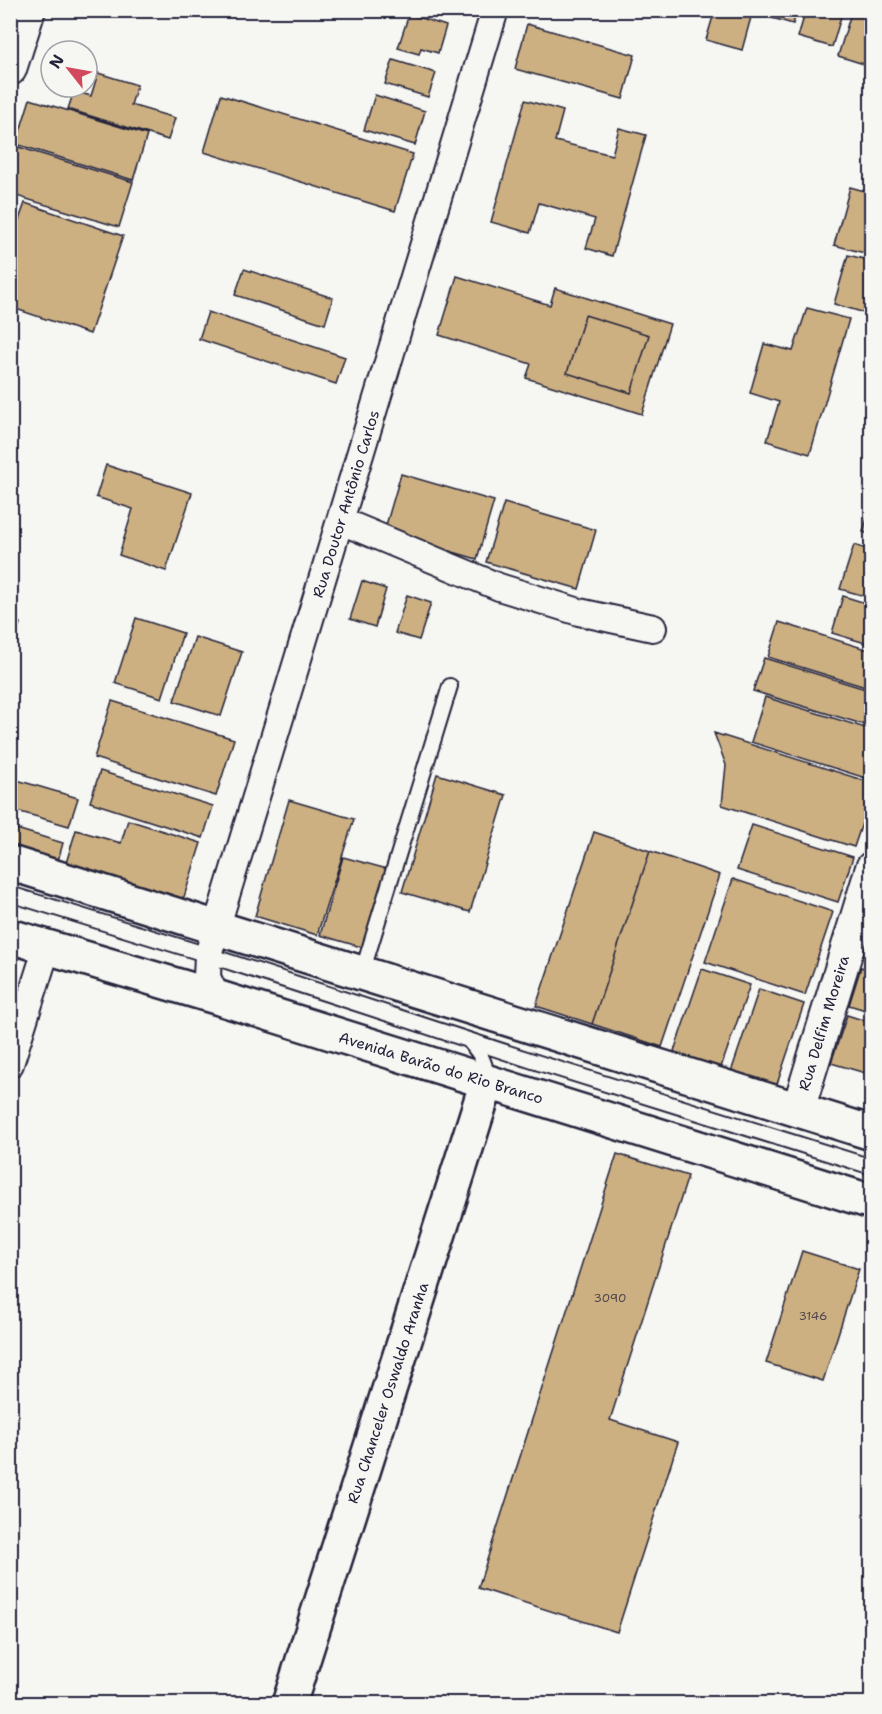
<svg xmlns="http://www.w3.org/2000/svg" width="882" height="1714" font-family="'Shantell Sans',sans-serif">
  <rect width="100%" height="100%" fill="#f6f6f2"/>
  <filter id="ink" filterUnits="userSpaceOnUse"><feTurbulence type="fractalNoise" baseFrequency=".0167" numOctaves="2"/><feDisplacementMap in="SourceGraphic" scale="12" xChannelSelector="R" yChannelSelector="G"/><feConvolveMatrix kernelMatrix="1 2 1 2 8 2 1 2 1" color-interpolation-filters="sRGB"/></filter>
  <g filter="url(#ink)">
    <path fill="#cdb082" stroke="#22223b" stroke-width="1.5" d="M715,10H753L742,50L706,40Z
      M764,10H797L793,24L762,15Z
      M806,10H843L832,47L798,37Z
      M852,10H872V50L867,65L838,56Z
      M409,14L446,26L438,53L421,48L419,54L398,48Z
      M527,24L635,55L623,99L515,69Z
      M393,60L436,73L428,97L385,84Z
      M98,73L137,85L131,105L175,118L168,140L68,109L74,91L91,96Z
      M221,95L413,154L395,211L204,152Z
      M375,95L425,111L415,145L364,130Z
      M30,99L147,135L133,180L16,144Z
      M525,100L563,111L555,141L612,155L619,128L646,135L612,256L586,248L595,219L539,203L530,233L491,222Z
      M15,146L133,182L119,227L10,194V160Z
      M850,187L872,193V255L834,245Z
      M25,203L123,236L90,334L10,307V245Z
      M848,255L872,261V315L834,304Z
      M244,269L333,298L325,324L235,295Z
      M457,276L550,305L555,288L670,324L642,414L526,378L531,364L439,335Z
      M807,308L849,319L810,454L767,441L779,402L750,393L764,344L793,351Z
      M208,312L345,357L336,384L199,339Z
      M585,315L649,335L631,393L567,373Z
      M106,465L192,493L166,571L119,555L133,509L96,497Z
      M401,474L494,501L477,559L384,532Z
      M872,502V535L863,532Z
      M504,503L596,530L579,589L486,562Z
      M854,545L872,551V598L840,589Z
      M362,581L386,589L375,627L350,619Z
      M407,595L431,603L419,640L395,633Z
      M843,596L872,605V645L832,633Z
      M136,618L183,633L162,698L115,683Z
      M10,621L20,623L10,652Z
      M779,622L872,651V689L768,657Z
      M195,637L242,652L221,716L174,701Z
      M764,658L872,691V727L753,691Z
      M765,697L872,730V780L751,742Z
      M112,701L234,739L216,796L94,758Z
      M714,733L872,783V794L854,847L722,805L726,765Z
      M100,771L213,806L203,838L90,802Z
      M437,774L506,795L470,912L402,892Z
      M10,778L78,798L69,826L10,809Z
      M289,800L354,819L317,935L255,916Z
      M128,820L201,843L184,897L164,904L63,873L76,830L121,843Z
      M752,825L853,857L838,902L737,870Z
      M10,827L63,843L55,871L10,858Z
      M594,832L650,851L592,1024L536,1006Z
      M650,851L720,875L662,1047L592,1024Z
      M343,857L391,870L368,949L320,935Z
      M733,879L833,912L805,995L705,962Z
      M861,967L872,970V1012L849,1005Z
      M702,969L750,985L720,1070L673,1054Z
      M759,989L804,1004L776,1087L731,1072Z
      M847,1015L872,1023V1075L831,1063Z
      M617,1154L688,1176L610,1420L678,1442L617,1632L478,1588Z
      M802,1251L859,1269L823,1381L766,1363Z"/>
    <g fill="none" stroke-linecap="round" stroke-linejoin="round">
      <g stroke="#22223b" stroke-width="18">
        <path id="service" d="M10,894L208,955L539,1063L872,1167
          M362,973L450,686
          M469,1041C482,1056 486,1062 487,1082"/>
      </g>
      <g stroke="#22223b" stroke-width="30">
        <path id="minor" d="M341,521L499,587L579,612L653,628
          M216,997L207,977L208,955L495,10
          M10,1064L47,947"/>
      </g>
      <g stroke="#22223b" stroke-width="36">
        <path id="tertiary" d="M10,69L29,10
          M798,1110L872,868"/>
      </g>
      <g stroke="#22223b" stroke-width="38">
        <path id="secondary" d="M10,863L872,1133
          M10,936L216,997L872,1202
          M289,1704L487,1082"/>
      </g>
      <use href="#service" stroke="#f6f6f2" stroke-width="14"/>
      <use href="#minor" stroke="#f6f6f2" stroke-width="26"/>
      <use href="#tertiary" stroke="#f6f6f2" stroke-width="32"/>
      <use href="#secondary" stroke="#f6f6f2" stroke-width="33"/>
    </g>
  </g>
  <g text-anchor="middle" dominant-baseline="central" stroke-width="6" stroke-linejoin="round" paint-order="stroke">
    <g font-size="12" fill="#4d464d">
      <text x="610" y="1298">3090</text>
      <text x="813" y="1316">3146</text>
    </g>
    <g font-size="15" fill="#22223b" stroke="#f6f6f2">
      <text transform="translate(346 504) rotate(-73)">Rua Doutor Antônio Carlos</text>
      <text transform="translate(824 1023) rotate(-73)">Rua Delfim Moreira</text>
      <text transform="translate(441 1068) rotate(17)">Avenida Barão do Rio Branco</text>
      <text transform="translate(388 1393) rotate(-72)">Rua Chanceler Oswaldo Aranha</text>
    </g>
  </g>
  <rect width="882" height="1714" fill="none" stroke="#f6f6f2" stroke-width="36"/>
  <rect x="18" y="18" width="846" height="1678" fill="none" stroke="#22223b" stroke-width="2" filter="url(#ink)"/>
  <g transform="translate(69 69) rotate(301)"><circle r="28" fill="#f6f6f2" stroke="#a1a1a9" stroke-width="1.5"/>
  <path d="M0-4.5L10 22L0 15L-10 22Z" fill="#d1495b"/>
  <text y="-9" font-size="16" font-weight="bold" text-anchor="middle" fill="#22223b">N</text>
  </g>
</svg>
